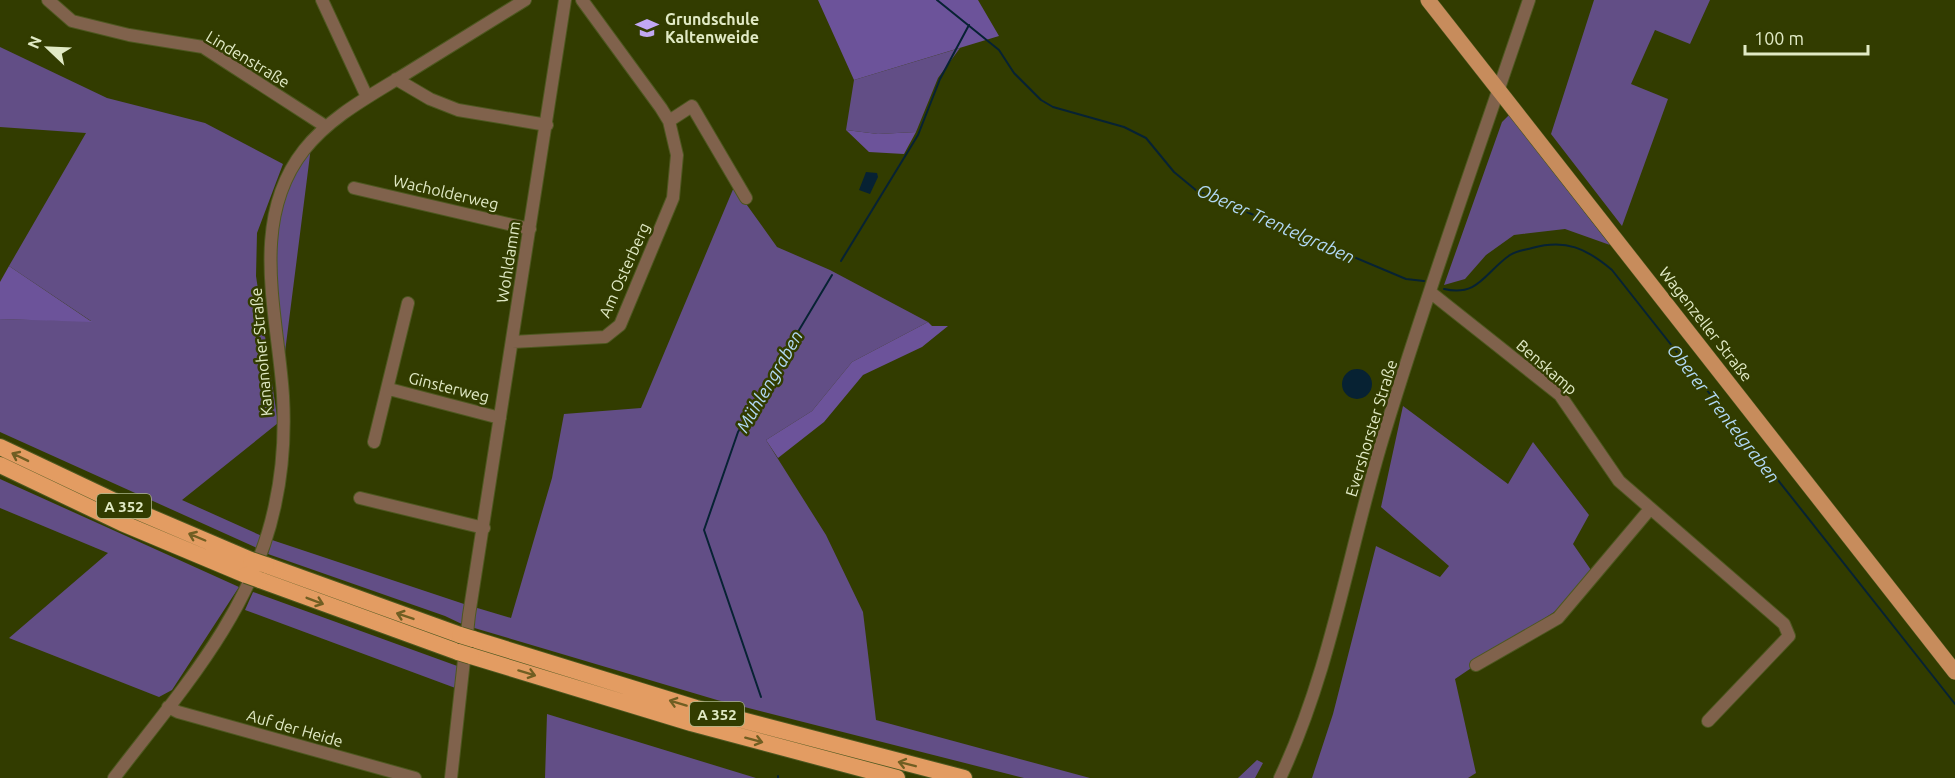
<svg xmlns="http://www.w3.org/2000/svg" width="1955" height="778" font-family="Ubuntu,sans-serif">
  <rect width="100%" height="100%" fill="#323c00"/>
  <path fill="#624e86" d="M1594,0H1710L1690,44L1655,30L1631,84L1668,99L1622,226L1551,134Z
    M0,47L107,98L205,123L283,164L257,233L256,276L278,423L182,500L262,536L257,548L0,432V319L91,321L9,266L86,133L0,127Z
    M960,48L938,78L916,132L878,134L846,130L854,80Z
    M1509,115L1610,245L1565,229L1514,235L1486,255L1465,279L1444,285L1502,122Z
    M311,147L284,360C278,303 268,247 287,191C292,176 303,161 311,147Z
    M734,187L777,247L830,270L928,322L852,362L812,411L766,440L826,535L863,612L876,720L1090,778H1024L717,700L471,627L474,607L511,618L552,478L564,414L641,408Z
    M1403,406L1508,484L1533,442L1589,515L1573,544L1591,570L1560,608L1455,679L1476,773L1468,778H1312L1333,714L1376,546L1440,577L1449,566L1381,507Z
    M0,479L239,587L172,690L159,697L9,638L108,553L0,508Z
    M272,540L467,605L464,625L445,616L268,554Z
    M253,592L460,667L458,689L245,610Z
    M547,714L756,778H545Z
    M1257,760L1263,763L1255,778H1238Z"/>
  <path fill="#6c539a" d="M818,0H978L999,36L854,80Z
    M846,130L878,134L916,132L904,154L869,152Z
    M9,266L92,322L0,319V282Z
    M928,322L932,326H948L922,347L863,375L824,422L778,458L766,440L812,411L852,362Z"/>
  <path fill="#072233" d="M866,172L877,173L878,177L870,194L859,190Z
    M1342 384a15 15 0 1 1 30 0a15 15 0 1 1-30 0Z"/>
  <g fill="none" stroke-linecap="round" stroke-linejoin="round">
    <path stroke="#072233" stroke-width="2" d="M937,0L999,50L1014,73L1041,100L1053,107L1124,127L1146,138L1174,172L1197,191L1406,279L1424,281
      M841,261L918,135L940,79L969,25
      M1444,289C1479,297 1485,272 1510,255C1516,251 1525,250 1532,248C1566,239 1586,248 1612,270L1955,704
      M761,697L704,530L738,432L832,275
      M778,778V776"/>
    <g stroke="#4e5820" stroke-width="14">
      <path id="minor" d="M48,0L72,21L129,35L203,47L325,126
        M322,0L367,97
        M396,79L430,99L458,110L547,125
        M669,121L692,106L746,198
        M354,188L530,229
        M1430,292L1560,395L1619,481L1784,624L1789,636L1708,721
        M512,342L605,337L620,325L673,198L677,155L669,121L661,108L582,0
        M389,389L500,418
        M374,442L408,303
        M360,498L484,528
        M1476,665L1558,618L1650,509
        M168,707L178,712L415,778
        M114,778C178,694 253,612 275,505C283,469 285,433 283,396C278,315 248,221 304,150C331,116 370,96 407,73C446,49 485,25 525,0
        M451,778L469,615L565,0
        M1280,778C1332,668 1349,547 1385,431C1429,286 1481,143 1529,0"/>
    </g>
    <g stroke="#4e5820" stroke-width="16">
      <path id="major" d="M1428,0L1955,672"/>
    </g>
    <g stroke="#4e5820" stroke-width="18">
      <path id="highway" d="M0,447L129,508L251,560
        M0,465L122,523L246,575
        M266,565L460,635
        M260,580L458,652
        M473,639L696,708L964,778
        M471,656L691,723L897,778"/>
    </g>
    <use href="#minor" stroke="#80624c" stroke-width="12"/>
    <use href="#major" stroke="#c78c5c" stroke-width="15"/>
    <use href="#highway" stroke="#e39c62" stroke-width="16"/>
    <g stroke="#4e5820" stroke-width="18" stroke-linecap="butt">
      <path id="highway-bridge" d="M251,560L266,565
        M246,575L260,580
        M460,635L473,639
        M458,652L471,656"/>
    </g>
    <use href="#highway-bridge" stroke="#e39c62" stroke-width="16"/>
  </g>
  <defs><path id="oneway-shaft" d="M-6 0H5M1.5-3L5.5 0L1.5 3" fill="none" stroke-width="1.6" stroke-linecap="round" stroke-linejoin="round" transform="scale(1.5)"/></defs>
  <g stroke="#705e22">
    <use href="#oneway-shaft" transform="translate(20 457) rotate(-154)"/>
    <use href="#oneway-shaft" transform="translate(197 537) rotate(-157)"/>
    <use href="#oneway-shaft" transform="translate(315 601) rotate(21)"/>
    <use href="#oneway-shaft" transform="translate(405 616) rotate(-161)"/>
    <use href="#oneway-shaft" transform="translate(527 673) rotate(17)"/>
    <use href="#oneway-shaft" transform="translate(678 703) rotate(-163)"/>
    <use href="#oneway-shaft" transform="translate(754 740) rotate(15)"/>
    <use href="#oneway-shaft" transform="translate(907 764) rotate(-166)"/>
  </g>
  <defs>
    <g id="school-bare" transform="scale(1.8)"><path d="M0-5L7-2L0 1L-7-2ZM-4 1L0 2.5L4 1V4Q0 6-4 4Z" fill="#c1a8f3" stroke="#323c00" stroke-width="2.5" paint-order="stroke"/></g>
  </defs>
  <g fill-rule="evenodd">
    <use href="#school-bare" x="647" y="28"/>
  </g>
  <g text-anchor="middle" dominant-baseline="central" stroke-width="5" stroke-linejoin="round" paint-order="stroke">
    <g fill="#323c00" stroke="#acb68a" stroke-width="1.5">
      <rect x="97" y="494" width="54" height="24" rx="4.5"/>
      <rect x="690" y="702" width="54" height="24" rx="4.5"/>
    </g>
    <g font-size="15" font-weight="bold" fill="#e1eac5">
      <text x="124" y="506">A 352</text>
      <text x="717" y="714">A 352</text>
    </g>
    <g font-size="16" font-weight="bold" fill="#e1eac5" stroke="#323c00" text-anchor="start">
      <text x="665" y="19">Grundschule<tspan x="665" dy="18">Kaltenweide</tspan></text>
    </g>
    <g font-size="16" fill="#e1eac5" stroke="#323c00">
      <text transform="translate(248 59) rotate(31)">Lindenstraße</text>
      <text transform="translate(446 192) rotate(13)">Wacholderweg</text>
      <text transform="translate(508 262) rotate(-81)">Wohldamm</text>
      <text transform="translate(624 270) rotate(-66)">Am Osterberg</text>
      <text transform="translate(1706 324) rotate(52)">Wagenzeller Straße</text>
      <text transform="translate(261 352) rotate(-95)">Kananoher Straße</text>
      <text transform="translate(1547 367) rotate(41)">Benskamp</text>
      <text transform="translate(449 387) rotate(14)">Ginsterweg</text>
      <text transform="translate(1371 428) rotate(-73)">Evershorster Straße</text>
      <text transform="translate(295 728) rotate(16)">Auf der Heide</text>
    </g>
    <g font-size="18" font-style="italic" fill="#b1d8f4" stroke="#323c00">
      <text transform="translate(1276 223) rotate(24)">Oberer Trentelgraben</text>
      <text transform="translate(769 381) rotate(-60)">Mühlengraben</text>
      <text transform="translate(1724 413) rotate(52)">Oberer Trentelgraben</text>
    </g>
  </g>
  <g transform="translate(48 48) rotate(293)" stroke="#323c00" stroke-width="4.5" paint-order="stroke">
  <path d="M0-4.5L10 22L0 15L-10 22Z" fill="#e1eac5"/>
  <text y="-9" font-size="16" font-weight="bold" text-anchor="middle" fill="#e1eac5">N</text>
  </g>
  <path d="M1745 45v9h123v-9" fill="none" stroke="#e1eac5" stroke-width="3"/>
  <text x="1754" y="45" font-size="18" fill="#e1eac5" stroke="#323c00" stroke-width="4.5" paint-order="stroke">100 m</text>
</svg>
